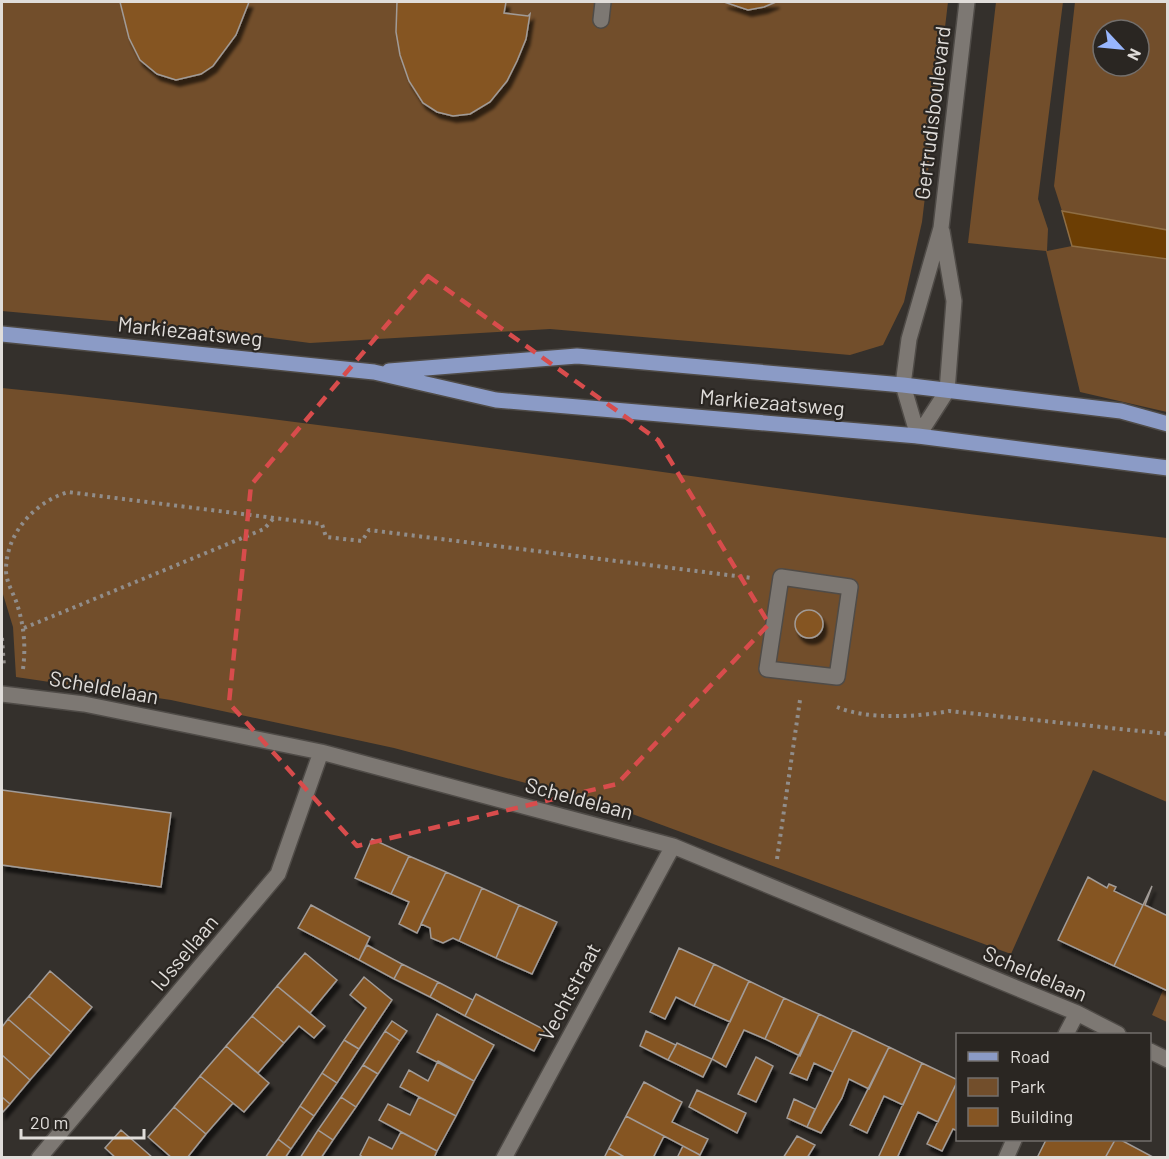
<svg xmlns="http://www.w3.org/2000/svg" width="1169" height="1159" viewBox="0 0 1169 1159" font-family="Barlow,sans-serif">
	<defs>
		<filter id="shadow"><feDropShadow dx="3.5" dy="6" stdDeviation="1.5" flood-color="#0009"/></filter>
	</defs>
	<rect width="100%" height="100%" fill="#34302c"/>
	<path fill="#724e2b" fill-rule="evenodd" d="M 2,2 L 948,2 L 922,222 L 904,302 L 883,345 L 850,355 L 550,329 L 310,343 L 211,330 L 2,311 Z
		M 996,2 L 1063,2 L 1038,199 L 1048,229 L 1047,251 L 1072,246 L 1167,259 L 1167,412 L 1080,392 L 1046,251 L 968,243 Z
		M 1075,2 L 1167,2 L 1167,230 L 1062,211 L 1054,186 ZM 1103,30 L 1139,30 L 1139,66 L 1103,66 Z
		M 2,388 C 391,427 778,494 1167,538 L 1167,802 L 1093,770 L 1011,954 L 608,805 L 394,748 L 171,700 L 16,677 L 13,627 L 2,591 Z
		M 1167,981 L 1167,1022 L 1152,1015 Z"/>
	<path fill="#6c3e04" stroke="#8f6e44" stroke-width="1.5" d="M 1062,211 L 1167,230 L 1167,259 L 1072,246 Z"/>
	<path fill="#855523" stroke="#a19b97" stroke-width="1.5" filter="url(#shadow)" d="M 120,2 L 249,2 L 236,35 L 213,66 L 201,74 L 176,80 L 157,74 L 140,60 L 129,38 Z
		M 397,2 L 506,2 L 504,13 L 528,16 L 530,14 L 526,39 L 517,61 L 507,81 L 490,102 L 470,114 L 453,116 L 437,112 L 423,103 L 409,81 L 400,55 L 396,32 Z
		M 724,2 L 776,2 L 764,7 L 748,10 Z
		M795 624a14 14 0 1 1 28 0a14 14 0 1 1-28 0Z
		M 2,790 L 171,813 L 161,887 L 2,865 Z
		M 372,839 L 409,856 L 391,894 L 355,878 Z
		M 409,856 L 446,872 L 417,933 L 399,924 L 409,902 L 391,894 Z
		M 446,872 L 482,888 L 459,941 L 453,938 L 443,943 L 431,938 L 430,928 L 421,924 Z
		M 1088,877 L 1107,888 L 1109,884 L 1116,887 L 1114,891 L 1143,905 L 1114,966 L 1058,940 Z
		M 1152,886 L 1145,905 L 1168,916 L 1168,991 L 1114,966 Z
		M 482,888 L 519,905 L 496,958 L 459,941 Z
		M 311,905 L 370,937 L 359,960 L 298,928 Z
		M 519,905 L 557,922 L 532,974 L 496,958 Z
		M 367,945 L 402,964 L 394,979 L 359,960 Z
		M 679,948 L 714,964 L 694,1006 L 676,997 L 665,1019 L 650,1012 Z
		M 305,953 L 337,980 L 310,1013 L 277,986 Z
		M 402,964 L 438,982 L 430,997 L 394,979 Z
		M 714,964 L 749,981 L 730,1022 L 694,1006 Z
		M 50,971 L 92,1007 L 71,1032 L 29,996 Z
		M 364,977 L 392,1000 L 359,1049 L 344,1040 L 366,1008 L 350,995 Z
		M 749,981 L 784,998 L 765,1039 L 744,1030 L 726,1067 L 712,1059 Z
		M 438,982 L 473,1000 L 465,1016 L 430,997 Z
		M 277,986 L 325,1026 L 314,1038 L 299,1026 L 284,1043 L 252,1016 Z
		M 476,994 L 545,1030 L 534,1051 L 465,1016 Z
		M 29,996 L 71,1032 L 51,1056 L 8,1019 Z
		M 784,998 L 819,1014 L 800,1056 L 765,1039 Z
		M 437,1014 L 494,1045 L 474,1081 L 417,1052 Z
		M 819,1014 L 853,1030 L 833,1072 L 814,1063 L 807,1080 L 790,1073 Z
		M 252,1016 L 284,1043 L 258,1073 L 226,1046 Z
		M 8,1019 L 51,1056 L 30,1080 L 2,1055 L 2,1027 Z
		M 392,1021 L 407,1031 L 400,1041 L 385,1031 Z
		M 853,1030 L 889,1047 L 869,1089 L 849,1079 L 842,1098 L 821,1133 L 807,1127 Z
		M 385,1031 L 400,1041 L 378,1074 L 363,1065 Z
		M 646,1031 L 676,1045 L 668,1060 L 640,1046 Z
		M 344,1040 L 359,1049 L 337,1083 L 322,1073 Z
		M 677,1043 L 712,1059 L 703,1077 L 668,1060 Z
		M 226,1046 L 269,1083 L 244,1112 L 200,1076 Z
		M 889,1047 L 922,1063 L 903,1105 L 884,1096 L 867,1133 L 850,1125 Z
		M 2,1055 L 30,1080 L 10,1104 L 2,1097 Z
		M 756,1057 L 773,1066 L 756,1102 L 738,1094 Z
		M 438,1061 L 474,1081 L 456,1116 L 400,1087 L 409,1070 L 428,1081 Z
		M 922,1063 L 958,1080 L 938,1122 L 918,1112 L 897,1158 L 878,1158 Z
		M 363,1065 L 378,1074 L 356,1107 L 341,1097 Z
		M 322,1073 L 337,1083 L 314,1116 L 300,1106 Z
		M 200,1076 L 233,1103 L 206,1134 L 174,1107 Z
		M 958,1080 L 958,1131 L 953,1129 L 942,1151 L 927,1144 Z
		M 644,1082 L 682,1102 L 672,1122 L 708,1139 L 700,1155 L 626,1116 Z
		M 697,1090 L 746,1113 L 737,1133 L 689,1107 Z
		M 2,1097 L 10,1104 L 2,1113 Z
		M 341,1097 L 356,1107 L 333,1140 L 318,1130 Z
		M 419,1097 L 456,1116 L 437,1151 L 379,1120 L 388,1104 L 410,1115 Z
		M 794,1099 L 815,1109 L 807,1127 L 787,1118 Z
		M 300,1106 L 314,1116 L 291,1149 L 278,1139 Z
		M 174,1107 L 206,1134 L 187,1158 L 172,1158 L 148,1137 Z
		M 626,1116 L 664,1136 L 653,1158 L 626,1158 L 609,1148 Z
		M 121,1130 L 144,1150 L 153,1158 L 116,1158 L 105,1148 Z
		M 318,1130 L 333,1140 L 321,1158 L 300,1158 Z
		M 401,1132 L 437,1151 L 434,1158 L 364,1158 L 360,1155 L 369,1137 L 392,1149 Z
		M 797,1136 L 815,1145 L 807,1158 L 783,1158 Z
		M 278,1139 L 291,1149 L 285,1158 L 265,1158 Z
		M 1046,1140 L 1115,1140 L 1105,1158 L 1037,1158 Z
		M 1115,1140 L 1121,1140 L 1153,1157 L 1105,1158 Z
		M 683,1146 L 700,1155 L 698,1158 L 677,1158 Z
		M 609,1148 L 626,1158 L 604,1158 Z"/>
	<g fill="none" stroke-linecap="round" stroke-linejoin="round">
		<g stroke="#4f4b47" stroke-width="18">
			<path id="pedestrian" d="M 781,577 L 850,587 L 837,677 L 767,669 Z"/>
		</g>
		<g stroke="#4f4b47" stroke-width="18">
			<path id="minor" d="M 601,20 L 603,2
				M 2,694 L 84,704 L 321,752 L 673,846 L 1077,1013 L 1118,1034
				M 1066,1034 L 1077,1013
				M 1150,1051 L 1168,1060
				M 39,1158 L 278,874 L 321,752
				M 504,1158 L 673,846
				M 1006,1158 L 1014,1140"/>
		</g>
		<g stroke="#4f4b47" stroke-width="18">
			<path id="tertiary" d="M 918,436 L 903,385 L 909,339 L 941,228 L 967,2
				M 918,436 L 947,391 L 954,301 L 942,231"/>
		</g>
		<g stroke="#4f4b47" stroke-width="18">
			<path id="primary" d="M 2,334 L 374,372 L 496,400 L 918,436 L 1168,468
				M 389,371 L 577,356 L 903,385 L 1121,411 L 1168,424"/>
		</g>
		<path stroke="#918d8a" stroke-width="4" stroke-dasharray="3 4.5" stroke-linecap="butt" d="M 24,628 L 264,529 L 273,519
			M 2,638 L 4,667
			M 23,669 C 26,646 24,624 16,601 C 12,591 6,581 6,570 C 6,533 35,502 68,492 L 322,524 L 326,537 L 362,541 L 369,530 L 752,578
			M 837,707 C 867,720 918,717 949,711 L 1168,734
			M 777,859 L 800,700"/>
		<use href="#pedestrian" stroke="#7d7873" stroke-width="15"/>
		<use href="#minor" stroke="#7d7873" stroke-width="15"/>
		<use href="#tertiary" stroke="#7d7873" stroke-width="15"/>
		<use href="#primary" stroke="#8b9bc6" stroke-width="15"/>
	</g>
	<path fill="none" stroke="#d84c4c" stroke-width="4.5" stroke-dasharray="12 8" stroke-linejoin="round" d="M 428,276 L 658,440 L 769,624 L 617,784 L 357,846 L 229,703 L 251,485 Z"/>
	<g text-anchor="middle" stroke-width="4.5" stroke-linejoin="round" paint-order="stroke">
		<g font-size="21" fill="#e0ddda" stroke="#2a2622">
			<text transform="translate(933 113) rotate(-83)" y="7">Gertrudisboulevard</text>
			<text transform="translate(190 332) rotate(6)" y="7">Markiezaatsweg</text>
			<text transform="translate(772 403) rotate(5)" y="7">Markiezaatsweg</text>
			<text transform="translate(104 688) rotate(10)" y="7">Scheldelaan</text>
			<text transform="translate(579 799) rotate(15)" y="7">Scheldelaan</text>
			<text transform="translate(185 953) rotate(-50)" y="7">IJssellaan</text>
			<text transform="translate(1035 974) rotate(23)" y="7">Scheldelaan</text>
			<text transform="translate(570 992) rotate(-62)" y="7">Vechtstraat</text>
		</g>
	</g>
	<rect width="1169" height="1159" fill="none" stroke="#e0ddda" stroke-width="6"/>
	<rect x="956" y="1033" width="195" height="108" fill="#2a2622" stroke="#736f6c" stroke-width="1.5"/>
	<rect x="968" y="1052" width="30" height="9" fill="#8b9bc6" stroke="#736f6c" stroke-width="1.5"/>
	<text x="1010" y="1063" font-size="18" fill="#e0ddda">Road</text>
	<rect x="968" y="1078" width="30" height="18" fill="#724e2b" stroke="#736f6c" stroke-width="1.5"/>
	<text x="1010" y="1093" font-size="18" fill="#e0ddda">Park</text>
	<rect x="968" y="1108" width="30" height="18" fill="#855523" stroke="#736f6c" stroke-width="1.5"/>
	<text x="1010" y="1123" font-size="18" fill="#e0ddda">Building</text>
	<g transform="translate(1121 48) rotate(116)"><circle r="28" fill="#2a2622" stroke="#736f6c" stroke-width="1.5"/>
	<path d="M0-4.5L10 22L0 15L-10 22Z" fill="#98b6fd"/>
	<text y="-9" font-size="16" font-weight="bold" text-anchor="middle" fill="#e0ddda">N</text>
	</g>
	<path d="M21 1129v9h123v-9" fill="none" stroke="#e0ddda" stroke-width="3"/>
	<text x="30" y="1129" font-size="18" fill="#e0ddda" stroke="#2a2622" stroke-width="4.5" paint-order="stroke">20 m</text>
</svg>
